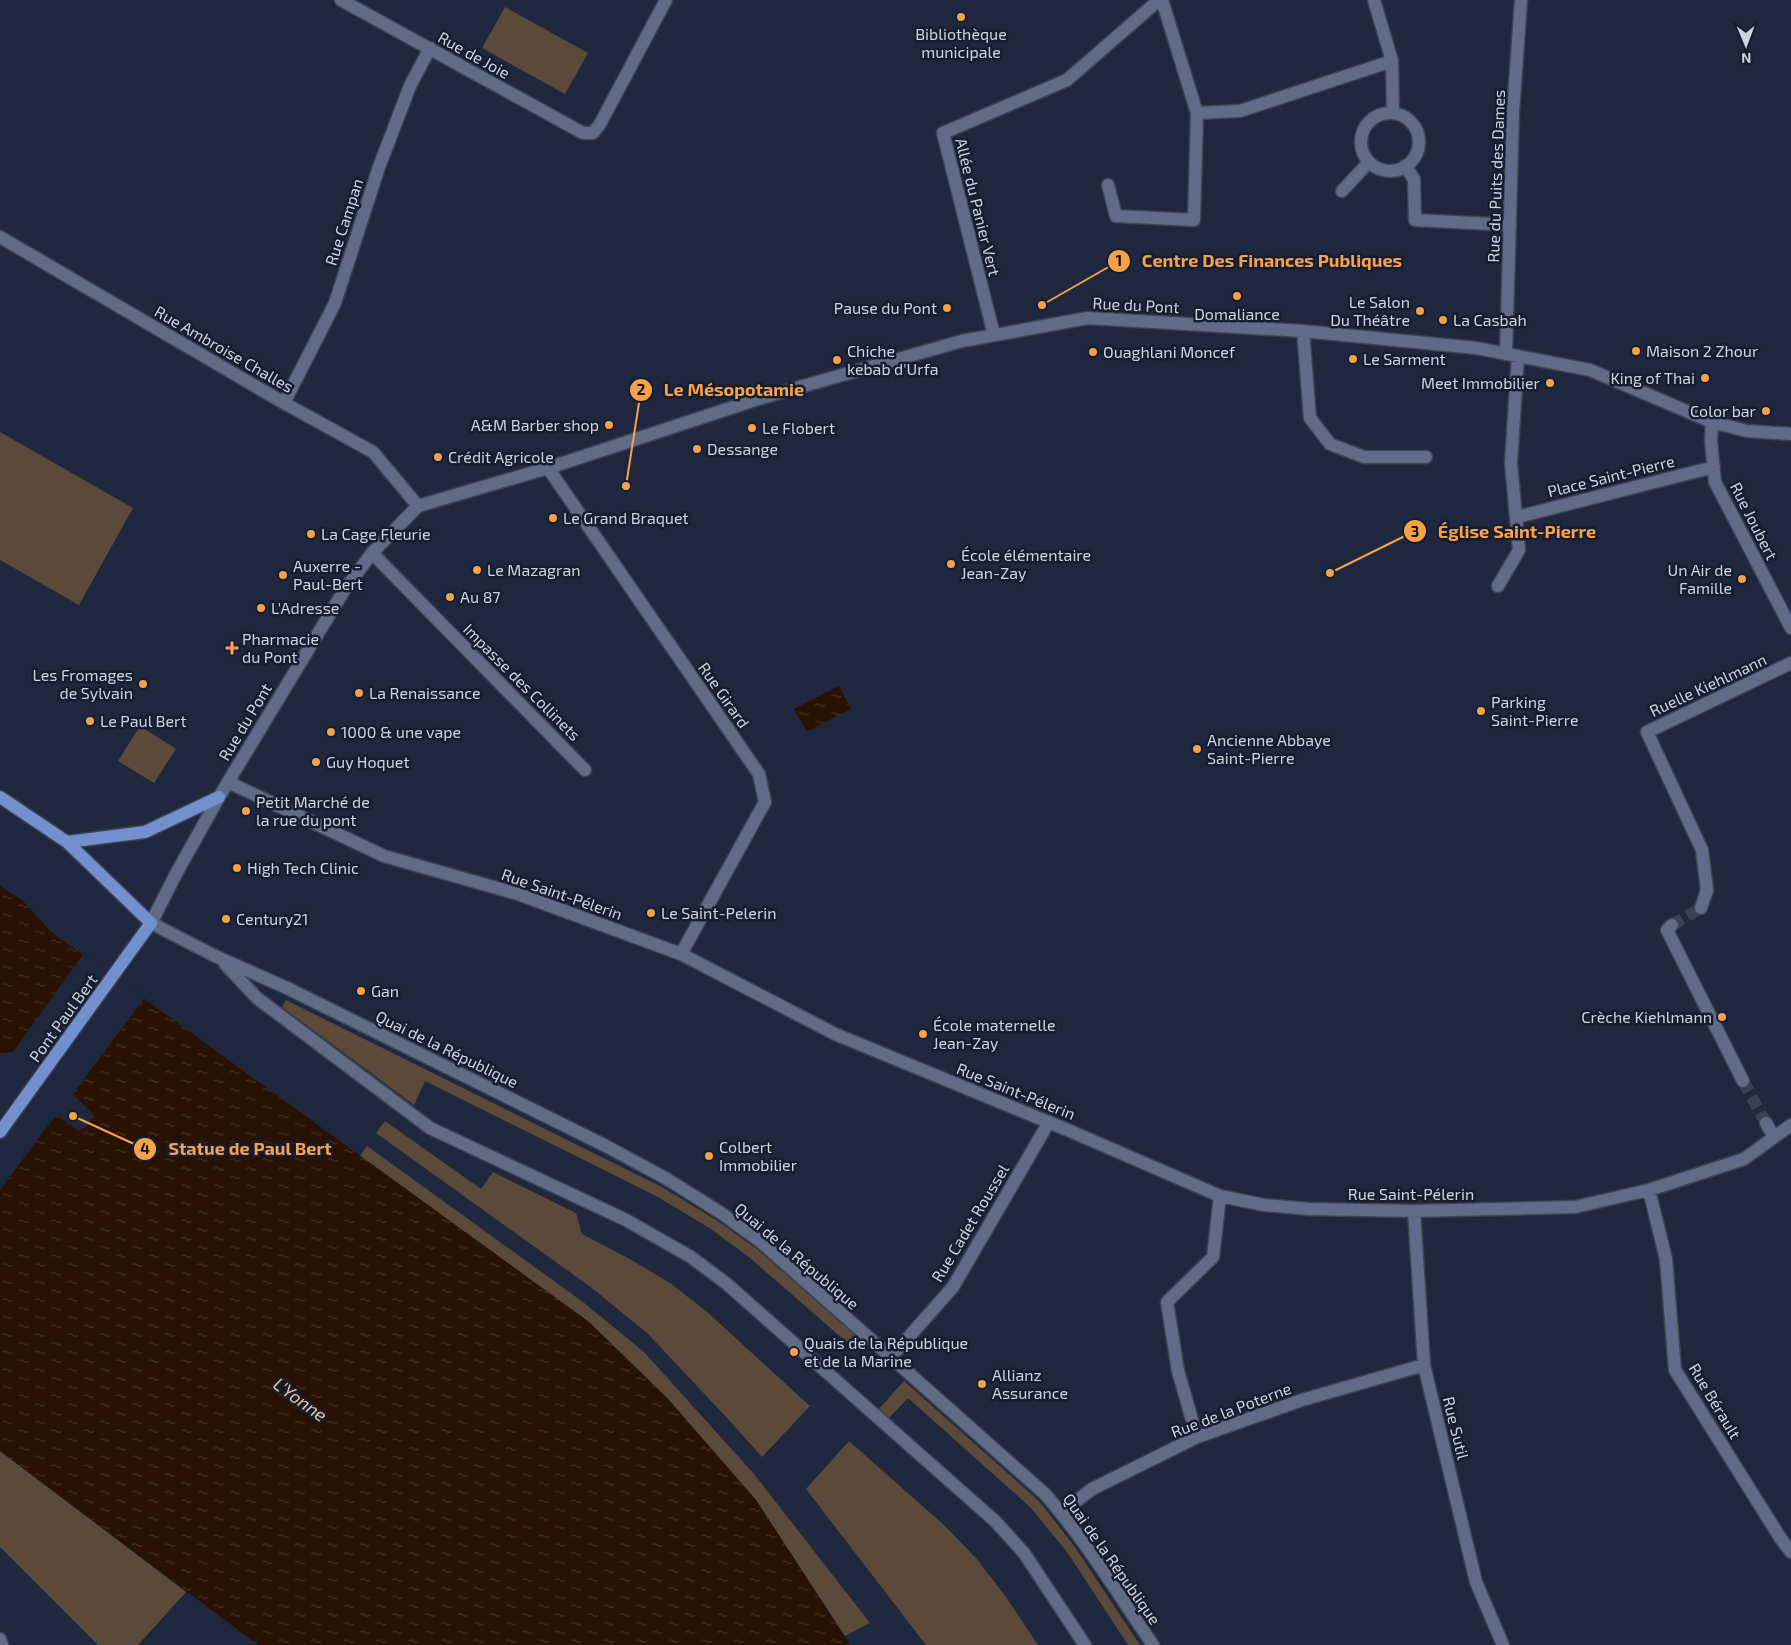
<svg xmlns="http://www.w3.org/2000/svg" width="1791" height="1645" viewBox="0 0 1791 1645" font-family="'Exo 2',sans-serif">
	<defs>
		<pattern id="water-ripples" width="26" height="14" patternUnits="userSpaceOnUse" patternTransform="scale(1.25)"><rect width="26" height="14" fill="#281100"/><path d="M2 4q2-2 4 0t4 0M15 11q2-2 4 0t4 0" fill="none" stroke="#463325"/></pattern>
	</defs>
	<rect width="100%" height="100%" fill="#1e273d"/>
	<path fill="#5b4939" d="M 505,7 L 588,53 L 565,94 L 482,48 Z
		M 0,432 L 133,508 L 79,605 L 0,560 Z
		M 140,726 L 176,749 L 154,783 L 118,761 Z
		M 286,1000 L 662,1187 L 716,1220 L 757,1249 L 865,1344 L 858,1352 L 750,1258 L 711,1229 L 658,1197 L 425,1081 L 414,1105 L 282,1007 Z
		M 385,1121 L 481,1189 L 493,1172 L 576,1213 L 582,1234 L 628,1258 L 670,1283 L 706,1311 L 810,1406 L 762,1457 L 728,1419 L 648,1334 L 592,1288 L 376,1133 Z
		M 367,1146 L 583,1302 L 644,1352 L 754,1474 L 870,1623 L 845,1636 L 756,1500 L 668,1399 L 589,1322 L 360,1156 Z
		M 904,1381 L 1039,1501 L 1075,1547 L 1140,1645 L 1128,1645 L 1067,1552 L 1031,1508 L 908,1398 L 889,1418 L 879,1409 Z
		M 849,1441 L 945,1526 L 976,1558 L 1006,1597 L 1038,1645 L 926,1645 L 806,1489 Z
		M 0,1451 L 186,1592 L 138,1645 L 98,1645 L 0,1547 Z"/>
	<path fill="url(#water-ripples)" d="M 839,686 L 851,709 L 807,732 L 794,709 Z
		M 0,886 L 23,901 L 51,932 L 153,1005 L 589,1322 L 668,1399 L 756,1500 L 850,1645 L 258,1645 L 0,1451 Z"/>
	<path fill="#1e273d" d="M 84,953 L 146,996 L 73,1094 L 93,1114 L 89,1125 L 79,1131 L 56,1115 L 0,1190 L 0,1053 L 13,1052 Z"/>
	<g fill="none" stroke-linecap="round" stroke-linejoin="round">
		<path stroke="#384156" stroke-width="12" stroke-dasharray="12 6" stroke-linecap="butt" d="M 1672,925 L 1701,908
			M 1743,1081 L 1766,1123"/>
		<g stroke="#3b4354" stroke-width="15">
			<path id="pedestrian" d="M 1392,61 L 1393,113
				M 1197,113 L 1240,111 L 1392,61 L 1374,0
				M1361 142a29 29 0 1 1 58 0a29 29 0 1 1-58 0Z
				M 1405,166 L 1414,179 L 1415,220 L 1510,225
				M 1108,185 L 1116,216 L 1194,220 L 1197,113 L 1162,0
				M 1342,191 L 1369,162
				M 994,335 L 943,133 L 1067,80 L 1159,0
				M 1701,908 L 1707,890 L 1702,850 L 1647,732 L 1791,663
				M 1672,925 L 1667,930 L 1743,1081
				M 1766,1123 L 1774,1137"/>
		</g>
		<g stroke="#3b4354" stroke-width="15">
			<path id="minor" d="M 341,0 L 583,133 L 593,133 L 600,124 L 666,0
				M 1303,331 L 1310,418 L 1330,444 L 1364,457 L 1426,457
				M 1506,353 L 1513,113 L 1521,0
				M 284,403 L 335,303 L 379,167 L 410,86 L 430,48
				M 1712,422 L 1711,441 L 1715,482 L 1791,628
				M 548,468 L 759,774 L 765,802 L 681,954
				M 418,506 L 548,468 L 758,399 L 962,341 L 1088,318 L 1303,331 L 1476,348 L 1590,370 L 1712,422 L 1747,431 L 1791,434
				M 1517,517 L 1714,467
				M 372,553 L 585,770
				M 1498,586 L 1519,550 L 1511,463 L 1518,356
				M 228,782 L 384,856 L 518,894 L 681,954 L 835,1034 L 1070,1131 L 1220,1196 L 1264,1205 L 1310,1209 L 1414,1211 L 1575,1207 L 1649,1190 L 1744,1159 L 1791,1125
				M 151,923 L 215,956 L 287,988 L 604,1145 L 667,1179 L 721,1213 L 761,1242 L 1045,1494 C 1086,1541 1118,1594 1153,1645
				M 225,964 L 257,998 L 430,1128 L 626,1220 L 691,1257 L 727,1284 L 995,1521 L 1024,1553 L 1085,1645
				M 1649,1190 L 1666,1259 L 1675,1370 L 1781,1539 L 1791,1552
				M 1414,1211 L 1424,1365 L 1476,1582 L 1503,1645
				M 891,1357 L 953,1287 L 1049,1122
				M 1197,1437 L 1178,1371 L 1167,1302 L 1213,1257 L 1220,1196
				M 1061,1513 L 1092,1489 L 1197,1437 L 1302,1400 L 1424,1365
				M 0,1639 L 2,1645"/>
		</g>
		<g stroke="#3b4354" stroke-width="15">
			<path id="tertiary" d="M 0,237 L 284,403 L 373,452 L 418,506 L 372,553 L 345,589 L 219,797 L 177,872 L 151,923"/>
		</g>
		<g stroke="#3b4354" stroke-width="15">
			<path id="primary" d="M 0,797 L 67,842 L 151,923 L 0,1132
				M 67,842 L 145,832 L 219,797"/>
		</g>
		<use href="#pedestrian" stroke="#606c85" stroke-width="12"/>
		<use href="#minor" stroke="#606c85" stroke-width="12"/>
		<use href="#tertiary" stroke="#606c85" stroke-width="12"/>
		<use href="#primary" stroke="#748fce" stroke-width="12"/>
	</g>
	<g fill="#f7a148" stroke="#151d32" stroke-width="2">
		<circle cx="961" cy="17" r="5"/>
		<circle cx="1237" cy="296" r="5"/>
		<circle cx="947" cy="308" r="5"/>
		<circle cx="1420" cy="311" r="5"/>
		<circle cx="1443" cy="320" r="5"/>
		<circle cx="1636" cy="351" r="5"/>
		<circle cx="1093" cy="352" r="5"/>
		<circle cx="1353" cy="359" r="5"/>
		<circle cx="837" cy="360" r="5"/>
		<circle cx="1705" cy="378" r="5"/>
		<circle cx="1550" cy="383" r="5"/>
		<circle cx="1766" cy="411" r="5"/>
		<circle cx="609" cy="425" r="5"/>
		<circle cx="752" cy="428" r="5"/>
		<circle cx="697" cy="449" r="5"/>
		<circle cx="438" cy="457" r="5"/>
		<circle cx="553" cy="518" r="5"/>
		<circle cx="311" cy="534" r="5"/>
		<circle cx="951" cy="564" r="5"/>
		<circle cx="477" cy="570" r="5"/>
		<circle cx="283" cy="575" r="5"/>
		<circle cx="1742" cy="579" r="5"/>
		<circle cx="450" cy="597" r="5"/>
		<circle cx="261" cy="608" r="5"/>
		<path d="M229.5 640.5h5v5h5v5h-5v5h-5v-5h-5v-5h5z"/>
		<circle cx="143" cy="684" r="5"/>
		<circle cx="359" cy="693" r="5"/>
		<circle cx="1481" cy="711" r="5"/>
		<circle cx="90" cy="721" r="5"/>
		<circle cx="331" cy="732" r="5"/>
		<circle cx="1197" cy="749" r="5"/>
		<circle cx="316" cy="762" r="5"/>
		<circle cx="246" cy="811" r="5"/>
		<circle cx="237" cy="868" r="5"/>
		<circle cx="651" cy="913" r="5"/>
		<circle cx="226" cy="919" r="5"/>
		<circle cx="361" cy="991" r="5"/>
		<circle cx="1722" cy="1017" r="5"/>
		<circle cx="923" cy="1034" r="5"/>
		<circle cx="709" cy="1156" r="5"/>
		<circle cx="794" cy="1352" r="5"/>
		<circle cx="982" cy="1384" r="5"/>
	</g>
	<g text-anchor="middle" stroke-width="5" stroke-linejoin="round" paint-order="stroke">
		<g font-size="16" fill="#ccd3e1" stroke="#151d32" text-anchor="start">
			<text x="961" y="40" text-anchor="middle">Bibliothèque<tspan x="961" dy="18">municipale</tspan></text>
			<text x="1410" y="308" text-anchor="end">Le Salon<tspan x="1410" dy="18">Du Théâtre</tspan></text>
			<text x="937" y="314" text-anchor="end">Pause du Pont</text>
			<text x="1237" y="320" text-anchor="middle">Domaliance</text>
			<text x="1453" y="326">La Casbah</text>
			<text x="847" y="357">Chiche<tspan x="847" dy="18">kebab d'Urfa</tspan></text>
			<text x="1646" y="357">Maison 2 Zhour</text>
			<text x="1103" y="358">Ouaghlani Moncef</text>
			<text x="1363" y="365">Le Sarment</text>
			<text x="1695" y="384" text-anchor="end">King of Thai</text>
			<text x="1540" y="389" text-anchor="end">Meet Immobilier</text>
			<text x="1756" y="417" text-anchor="end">Color bar</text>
			<text x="599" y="431" text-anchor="end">A&amp;M Barber shop</text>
			<text x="762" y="434">Le Flobert</text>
			<text x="707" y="455">Dessange</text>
			<text x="448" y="463">Crédit Agricole</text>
			<text x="563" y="524">Le Grand Braquet</text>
			<text x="321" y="540">La Cage Fleurie</text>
			<text x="961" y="561">École élémentaire<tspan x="961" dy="18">Jean-Zay</tspan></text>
			<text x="293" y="572">Auxerre -<tspan x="293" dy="18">Paul-Bert</tspan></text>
			<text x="487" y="576">Le Mazagran</text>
			<text x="1732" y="576" text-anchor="end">Un Air de<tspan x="1732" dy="18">Famille</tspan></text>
			<text x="460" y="603">Au 87</text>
			<text x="271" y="614">L'Adresse</text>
			<text x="242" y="645">Pharmacie<tspan x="242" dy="18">du Pont</tspan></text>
			<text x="133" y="681" text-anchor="end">Les Fromages<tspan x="133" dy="18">de Sylvain</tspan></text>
			<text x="369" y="699">La Renaissance</text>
			<text x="1491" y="708">Parking<tspan x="1491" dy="18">Saint-Pierre</tspan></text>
			<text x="100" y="727">Le Paul Bert</text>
			<text x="341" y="738">1000 &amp; une vape</text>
			<text x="1207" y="746">Ancienne Abbaye<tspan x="1207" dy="18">Saint-Pierre</tspan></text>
			<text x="326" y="768">Guy Hoquet</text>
			<text x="256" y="808">Petit Marché de<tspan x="256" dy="18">la rue du pont</tspan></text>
			<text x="247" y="874">High Tech Clinic</text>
			<text x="661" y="919">Le Saint-Pelerin</text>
			<text x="236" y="925">Century21</text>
			<text x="371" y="997">Gan</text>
			<text x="1712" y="1023" text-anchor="end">Crèche Kiehlmann</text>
			<text x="933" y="1031">École maternelle<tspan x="933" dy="18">Jean-Zay</tspan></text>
			<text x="719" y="1153">Colbert<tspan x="719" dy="18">Immobilier</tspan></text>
			<text x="804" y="1349">Quais de la République<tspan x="804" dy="18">et de la Marine</tspan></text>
			<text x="992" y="1381">Allianz<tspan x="992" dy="18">Assurance</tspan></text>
		</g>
		<g font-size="16" fill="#ccd3e1" stroke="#151d32">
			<text transform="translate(474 55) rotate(29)" y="6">Rue de Joie</text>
			<text transform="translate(1496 176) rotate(-88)" y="6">Rue du Puits des Dames</text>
			<text transform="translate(978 207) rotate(76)" y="6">Allée du Panier Vert</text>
			<text transform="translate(344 222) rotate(-72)" y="6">Rue Campan</text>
			<text transform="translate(1136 305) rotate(3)" y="6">Rue du Pont</text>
			<text transform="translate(224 349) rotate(30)" y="6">Rue Ambroise Challes</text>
			<text transform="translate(1611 476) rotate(-14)" y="6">Place Saint-Pierre</text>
			<text transform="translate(1754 521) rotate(63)" y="6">Rue Joubert</text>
			<text transform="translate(522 682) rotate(45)" y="6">Impasse des Collinets</text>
			<text transform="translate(1708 685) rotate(-25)" y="6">Ruelle Kiehlmann</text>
			<text transform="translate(724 695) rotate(55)" y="6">Rue Girard</text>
			<text transform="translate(245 722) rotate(-59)" y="6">Rue du Pont</text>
			<text transform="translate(562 894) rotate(19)" y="6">Rue Saint-Pélerin</text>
			<text transform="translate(63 1018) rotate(-54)" y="6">Pont Paul Bert</text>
			<text transform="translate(447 1049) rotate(26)" y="6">Quai de la République</text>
			<text transform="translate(1016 1091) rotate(22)" y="6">Rue Saint-Pélerin</text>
			<text x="1411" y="1200">Rue Saint-Pélerin</text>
			<text transform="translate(970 1223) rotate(-59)" y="6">Rue Cadet Roussel</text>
			<text transform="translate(797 1256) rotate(40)" y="6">Quai de la République</text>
			<text transform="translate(1715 1401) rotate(59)" y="6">Rue Bérault</text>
			<text transform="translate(1231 1410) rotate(-21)" y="6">Rue de la Poterne</text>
			<text transform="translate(1456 1428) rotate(76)" y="6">Rue Sutil</text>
			<text transform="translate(1112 1559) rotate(55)" y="6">Quai de la République</text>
		</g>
		<g font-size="18" font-style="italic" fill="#f3c193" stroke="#151d32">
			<text transform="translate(300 1400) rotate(36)" y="6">L'Yonne</text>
		</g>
	</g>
	<path fill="none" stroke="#f7a148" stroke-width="2" d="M1042 305L1119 261M626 486L641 390M1330 573L1415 531M73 1116L145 1149"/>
	<g fill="#f7a148" stroke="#151d32" stroke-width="2">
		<circle cx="1042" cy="305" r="5"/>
		<circle cx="626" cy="486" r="5"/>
		<circle cx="1330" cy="573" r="5"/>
		<circle cx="73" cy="1116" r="5"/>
		<circle cx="1119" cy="261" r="12"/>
		<circle cx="641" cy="390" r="12"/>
		<circle cx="1415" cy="531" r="12"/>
		<circle cx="145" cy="1149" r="12"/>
	</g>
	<g font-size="15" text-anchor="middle" font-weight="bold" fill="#111">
		<text x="1119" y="266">1</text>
		<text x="641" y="395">2</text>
		<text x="1415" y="537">3</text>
		<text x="145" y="1154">4</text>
	</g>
	<g font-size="18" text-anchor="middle" font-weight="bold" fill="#f7a148" stroke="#151d32" stroke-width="5" stroke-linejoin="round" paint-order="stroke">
		<text x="1272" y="267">Centre Des Finances Publiques</text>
		<text x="734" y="396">Le Mésopotamie</text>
		<text x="1517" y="538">Église Saint-Pierre</text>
		<text x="250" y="1155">Statue de Paul Bert</text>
	</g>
	<g transform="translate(1746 45) rotate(179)" stroke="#151d32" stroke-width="4" paint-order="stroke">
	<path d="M0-4L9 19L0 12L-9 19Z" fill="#ccd3e1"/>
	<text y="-8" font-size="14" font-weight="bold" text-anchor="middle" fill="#ccd3e1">N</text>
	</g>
</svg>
